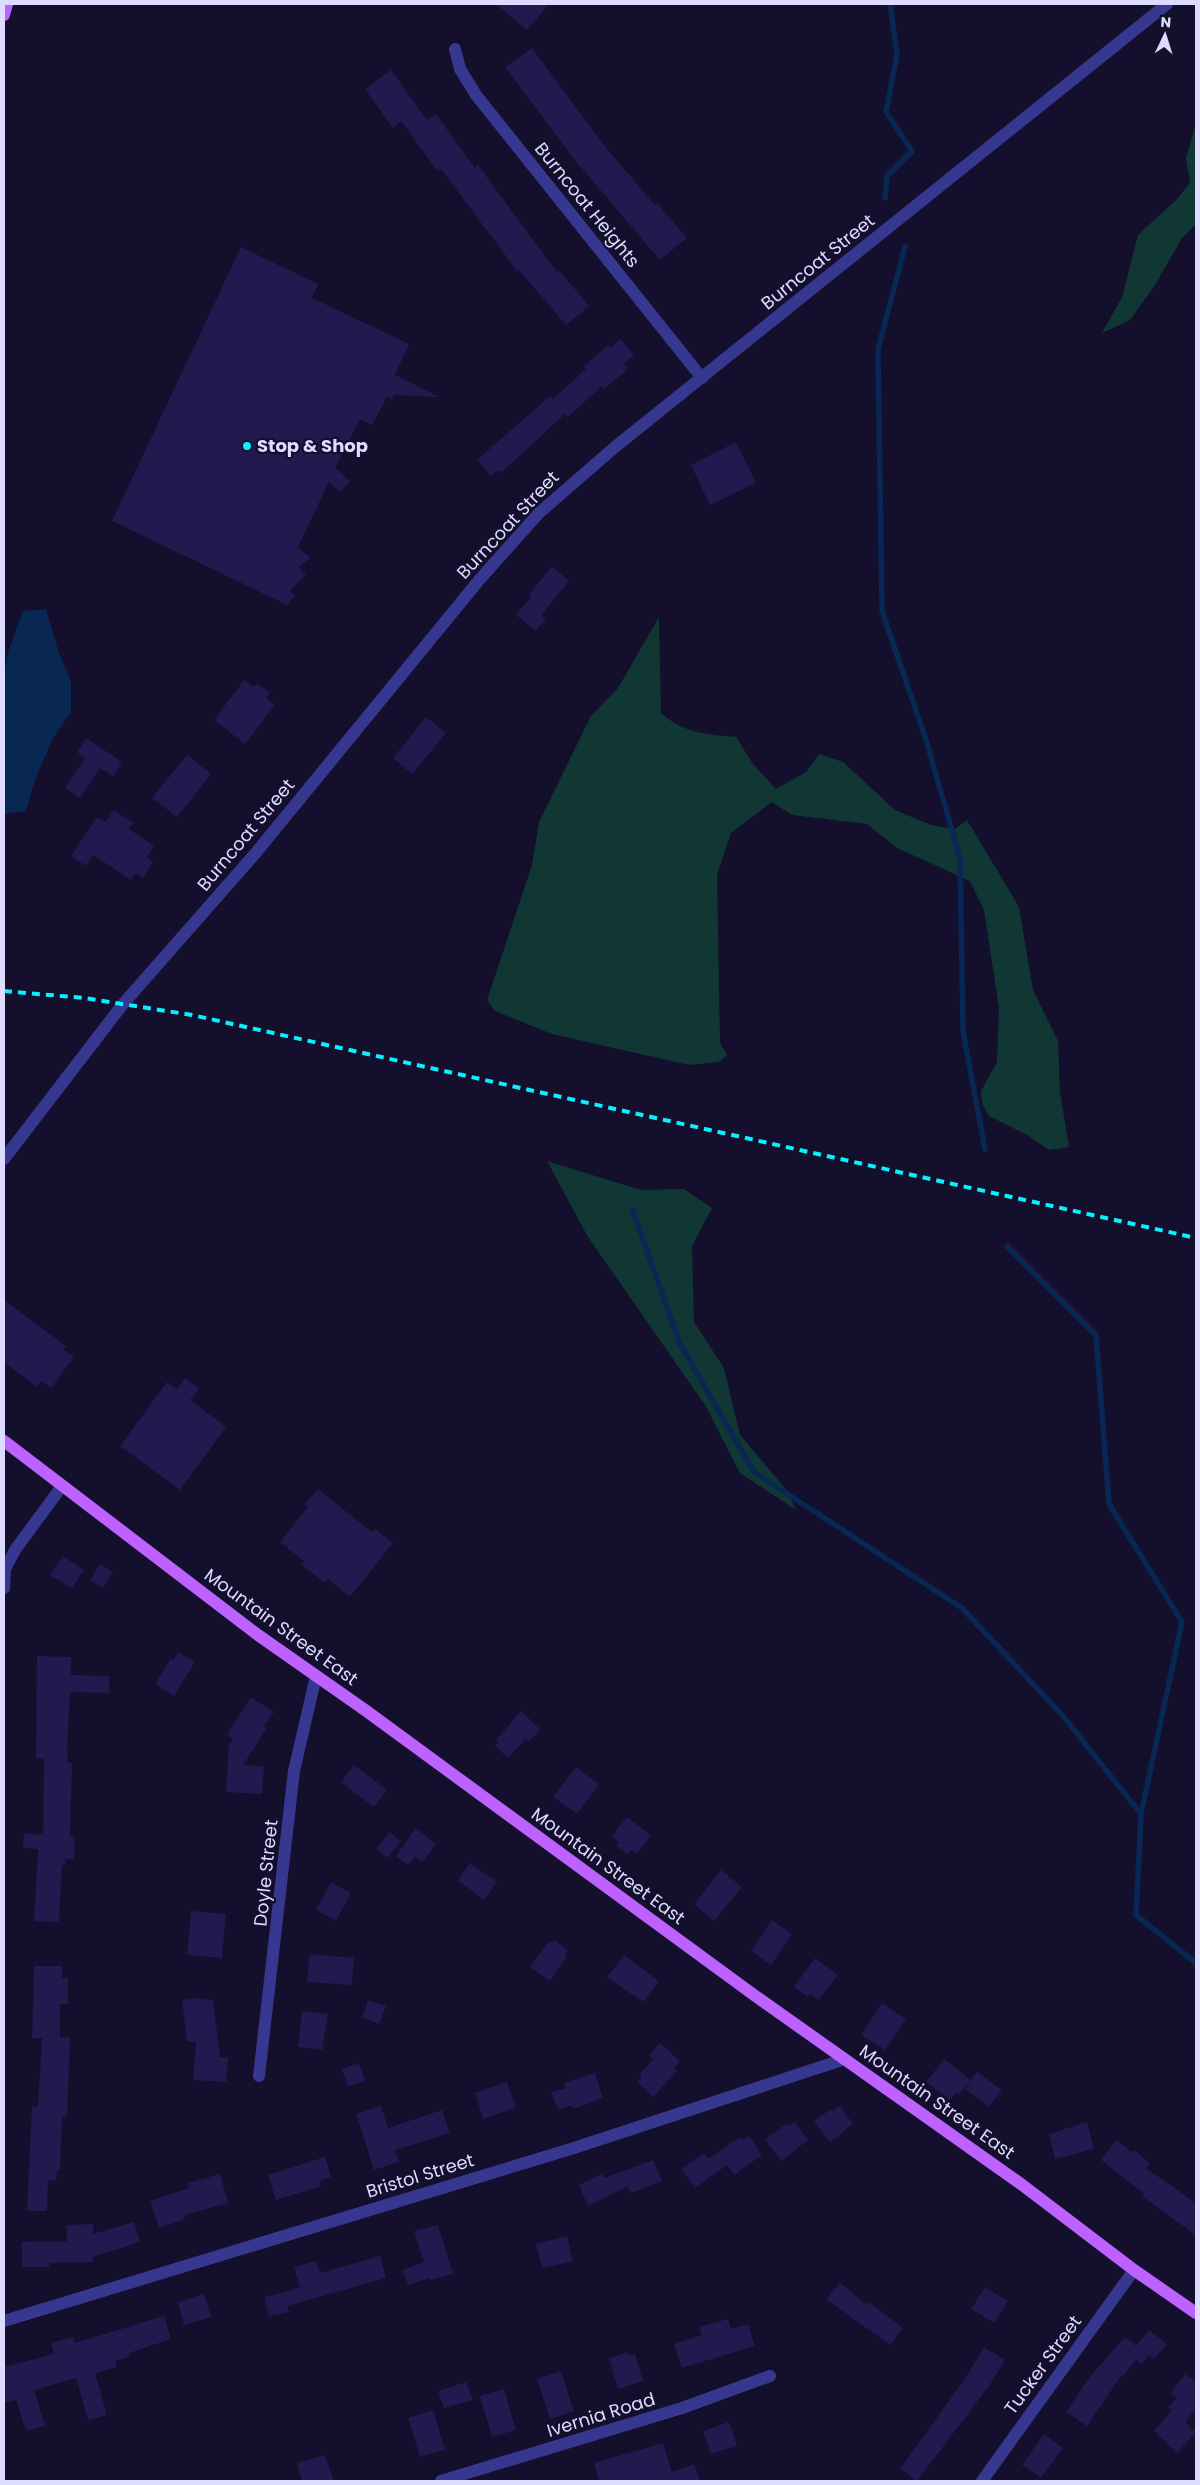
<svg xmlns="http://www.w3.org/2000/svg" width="1200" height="2485" viewBox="0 0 1200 2485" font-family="Poppins,sans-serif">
	<rect width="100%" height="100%" fill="#130f2d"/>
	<path fill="#113734" d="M 1196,124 L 1196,224 L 1182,238 L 1155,285 L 1130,320 L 1102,333 L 1122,297 L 1138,235 L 1177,199 L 1190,183 L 1186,158 Z
		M 659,617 L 661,713 C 685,734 706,734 736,737 L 753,764 L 776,789 L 806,772 L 819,754 L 843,762 L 895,810 L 931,825 L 955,829 L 967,820 L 1019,907 L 1033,990 L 1058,1041 L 1060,1092 L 1069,1147 L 1049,1150 L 1027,1135 L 989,1116 L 982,1104 L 981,1091 L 997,1062 L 999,1008 L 984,910 L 970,881 L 897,848 L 867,824 L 792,815 L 772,802 L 731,833 L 717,875 L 720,1043 L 727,1055 L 719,1062 L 689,1065 L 552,1034 L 495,1011 L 487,1000 L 532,865 L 539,822 L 591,716 L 618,688 Z
		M 547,1161 L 641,1190 L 684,1189 L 712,1208 L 692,1246 L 694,1322 L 724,1368 L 740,1435 L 789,1493 L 796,1510 L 740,1473 L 705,1405 L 588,1237 Z"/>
	<path fill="#082752" d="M 46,609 L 59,653 L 71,681 L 71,712 L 53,738 L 35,780 L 26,811 L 4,814 L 4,675 L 8,652 L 23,611 Z"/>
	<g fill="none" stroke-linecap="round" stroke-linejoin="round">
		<path stroke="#082752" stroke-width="5.5" d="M 885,198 L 887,176 L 912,151 L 886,112 L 897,55 L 890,4
			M 905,247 L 878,349 L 882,611 L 926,740 L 960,858 L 963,1031 L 985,1149
			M 632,1209 L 680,1344 L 754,1472 L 962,1608 L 1063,1716 L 1141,1814
			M 1007,1246 L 1096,1335 L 1109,1504 L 1182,1622 L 1141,1814 L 1136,1915 L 1196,1963"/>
	</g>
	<path fill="#22194f" d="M 496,4 L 549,4 L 527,30 Z
		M 532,48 L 607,149 L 655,205 L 657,203 L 687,238 L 660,260 L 573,158 L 505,67 Z
		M 391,70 L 427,120 L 436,114 L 475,168 L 478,165 L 557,272 L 559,270 L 589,306 L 566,325 L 519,270 L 517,271 L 441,169 L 438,172 L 401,121 L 393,128 L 365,89 Z
		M 241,247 L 318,284 L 312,298 L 409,344 L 395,375 L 440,397 L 394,395 L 392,399 L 387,397 L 372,425 L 360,419 L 335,468 L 350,481 L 340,492 L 329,482 L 298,547 L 310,558 L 299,567 L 306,575 L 290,590 L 295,596 L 287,605 L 112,521 Z
		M 620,339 L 634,355 L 624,364 L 628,369 L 604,389 L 602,386 L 568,417 L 565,414 L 501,473 L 498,470 L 491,476 L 477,460 L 550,396 L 553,399 L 586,369 L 584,366 L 608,345 L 610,348 Z
		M 736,442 L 756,483 L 710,505 L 691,465 Z
		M 552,566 L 569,581 L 541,615 L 546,619 L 536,631 L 516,615 L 531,597 L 529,595 Z
		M 244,680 L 254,687 L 257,683 L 270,693 L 266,698 L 275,705 L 245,744 L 214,720 Z
		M 426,717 L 446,733 L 412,774 L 393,758 Z
		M 86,738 L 122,762 L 113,776 L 100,768 L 80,798 L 65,788 L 85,758 L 77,752 Z
		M 187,755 L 211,774 L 177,817 L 152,798 Z
		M 114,810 L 133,823 L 129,829 L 154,846 L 147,857 L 153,862 L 143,878 L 136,873 L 131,880 L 93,855 L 86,866 L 71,856 L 97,817 L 105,822 Z
		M 4,1300 L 66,1346 L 63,1349 L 74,1357 L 51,1388 L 42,1381 L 37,1387 L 4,1362 Z
		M 185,1378 L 199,1389 L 190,1400 L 226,1427 L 180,1490 L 120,1446 L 167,1382 L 177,1389 Z
		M 318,1489 L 372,1532 L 375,1529 L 393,1543 L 350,1597 L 328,1579 L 325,1583 L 301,1564 L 304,1561 L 280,1542 L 308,1507 L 305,1504 Z
		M 63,1556 L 84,1570 L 72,1588 L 50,1575 Z
		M 100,1564 L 113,1572 L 103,1588 L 90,1580 Z
		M 178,1652 L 195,1662 L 174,1696 L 155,1684 L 171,1658 L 173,1660 Z
		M 37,1656 L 71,1657 L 71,1675 L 109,1676 L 109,1693 L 70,1692 L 67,1747 L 68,1763 L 72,1763 L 70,1836 L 75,1837 L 74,1859 L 66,1859 L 65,1865 L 62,1865 L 59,1921 L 55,1922 L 34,1921 L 38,1849 L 23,1848 L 24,1833 L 43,1835 L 44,1759 L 36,1759 Z
		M 251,1697 L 274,1712 L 264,1726 L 267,1728 L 243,1765 L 264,1766 L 262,1794 L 226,1792 L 229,1744 L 233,1739 L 227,1734 Z
		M 521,1711 L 540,1729 L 529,1742 L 526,1739 L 508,1758 L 495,1746 L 498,1742 L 496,1740 Z
		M 354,1765 L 387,1790 L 374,1807 L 341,1782 Z
		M 576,1767 L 599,1785 L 577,1814 L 553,1797 Z
		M 627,1817 L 651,1835 L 637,1854 L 631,1850 L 628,1855 L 616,1846 L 619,1842 L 612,1836 Z
		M 416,1828 L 436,1844 L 422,1862 L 415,1857 L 408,1865 L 396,1856 Z
		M 389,1832 L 401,1841 L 387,1858 L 376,1849 Z
		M 470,1863 L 497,1882 L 484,1900 L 458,1880 Z
		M 721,1870 L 742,1887 L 714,1921 L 694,1904 Z
		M 331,1882 L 351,1893 L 336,1921 L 316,1910 Z
		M 191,1911 L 226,1914 L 222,1958 L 187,1955 Z
		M 772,1920 L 792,1934 L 771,1965 L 751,1951 Z
		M 554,1940 L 568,1950 L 565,1954 L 567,1956 L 550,1981 L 530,1967 L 549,1941 L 552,1943 Z
		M 310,1954 L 354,1958 L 352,1985 L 307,1982 Z
		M 624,1955 L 659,1981 L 643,2002 L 607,1977 Z
		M 815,1958 L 838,1975 L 818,2000 L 810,1994 L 808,1997 L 794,1987 Z
		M 34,1966 L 62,1966 L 62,1978 L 68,1978 L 68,2004 L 60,2004 L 60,2037 L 70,2037 L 67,2117 L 62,2117 L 60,2170 L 57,2170 L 56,2181 L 48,2180 L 47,2211 L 27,2211 L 32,2107 L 38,2107 L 42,2038 L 32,2038 Z
		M 197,1998 L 213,2000 L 220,2057 L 228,2057 L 226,2082 L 193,2080 L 196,2041 L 187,2042 L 182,2000 Z
		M 368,2000 L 386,2006 L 379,2024 L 362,2017 Z
		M 882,2003 L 906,2019 L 885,2050 L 861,2035 Z
		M 302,2011 L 328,2014 L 322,2050 L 298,2047 Z
		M 660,2043 L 680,2061 L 674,2068 L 677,2071 L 653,2097 L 637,2082 L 642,2076 L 640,2074 L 653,2059 L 649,2055 Z
		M 944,2059 L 971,2080 L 959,2094 L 956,2092 L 950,2100 L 926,2082 Z
		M 359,2063 L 365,2081 L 348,2087 L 342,2069 Z
		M 977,2072 L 1002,2090 L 989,2107 L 965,2089 Z
		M 595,2073 L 603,2098 L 573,2109 L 572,2105 L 558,2110 L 551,2092 L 566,2088 L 564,2083 Z
		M 507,2082 L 516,2107 L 483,2119 L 475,2093 Z
		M 381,2106 L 388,2128 L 442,2110 L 450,2133 L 395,2150 L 399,2162 L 374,2170 L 356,2114 Z
		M 840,2106 L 853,2124 L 830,2142 L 814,2121 L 831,2109 L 833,2111 Z
		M 795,2122 L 808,2140 L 781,2161 L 765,2140 L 786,2124 L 788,2126 Z
		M 1087,2122 L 1094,2149 L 1055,2159 L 1049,2134 Z
		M 749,2136 L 762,2155 L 734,2175 L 727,2165 L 695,2188 L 681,2169 L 704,2153 L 708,2159 L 740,2137 L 742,2140 Z
		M 1116,2140 L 1132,2152 L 1134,2150 L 1150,2163 L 1146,2168 L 1196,2203 L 1196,2235 L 1143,2197 L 1144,2194 L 1101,2160 Z
		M 325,2157 L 331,2177 L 320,2181 L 321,2186 L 276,2200 L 268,2175 Z
		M 653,2160 L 662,2181 L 631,2193 L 628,2186 L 588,2206 L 579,2185 L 602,2174 L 604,2178 Z
		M 220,2174 L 228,2203 L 184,2215 L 185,2219 L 159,2228 L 150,2201 L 189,2188 L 188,2183 Z
		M 134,2222 L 140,2242 L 93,2257 L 93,2262 L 49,2263 L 49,2267 L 22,2267 L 22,2242 L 67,2241 L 67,2225 L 93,2224 L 93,2234 Z
		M 438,2225 L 453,2274 L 430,2280 L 429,2278 L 408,2285 L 403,2270 L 424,2262 L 414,2231 Z
		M 567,2236 L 573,2261 L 542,2268 L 536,2244 Z
		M 380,2256 L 386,2278 L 287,2306 L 289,2312 L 269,2316 L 264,2297 L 300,2288 L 294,2267 L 316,2261 L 320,2273 Z
		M 840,2283 L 867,2305 L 869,2302 L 903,2328 L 890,2345 L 826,2299 Z
		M 985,2287 L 1008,2301 L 994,2323 L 971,2309 Z
		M 204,2294 L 211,2317 L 184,2325 L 178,2302 Z
		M 164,2316 L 171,2339 L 129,2353 L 130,2357 L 115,2361 L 117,2367 L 95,2373 L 107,2415 L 88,2420 L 76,2378 L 34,2390 L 45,2426 L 26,2431 L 16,2400 L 4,2403 L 4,2367 L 54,2354 L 51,2343 L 73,2337 L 75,2343 Z
		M 728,2319 L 731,2329 L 748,2324 L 755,2346 L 682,2368 L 674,2344 L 702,2335 L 699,2327 Z
		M 1149,2330 L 1167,2344 L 1154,2359 L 1149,2355 L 1141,2365 L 1136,2360 L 1122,2377 L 1121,2376 L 1087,2426 L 1066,2412 L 1089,2378 L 1125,2337 L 1136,2346 Z
		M 984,2347 L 1005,2360 L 989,2386 L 917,2481 L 900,2469 L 964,2380 Z
		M 628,2352 L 629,2355 L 635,2354 L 643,2381 L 618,2389 L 609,2358 Z
		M 561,2371 L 574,2411 L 550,2419 L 537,2379 Z
		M 1185,2374 L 1196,2382 L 1196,2408 L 1185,2422 L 1196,2432 L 1177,2453 L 1154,2431 L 1172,2410 L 1168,2407 L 1177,2398 L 1171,2393 Z
		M 466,2382 L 473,2400 L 444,2408 L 438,2391 Z
		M 504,2389 L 516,2430 L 492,2437 L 480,2396 Z
		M 433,2410 L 445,2450 L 420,2457 L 408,2418 Z
		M 729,2422 L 737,2446 L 711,2454 L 703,2431 Z
		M 1044,2434 L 1063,2448 L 1041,2478 L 1022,2465 Z
		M 663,2443 L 672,2472 L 694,2464 L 700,2481 L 599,2481 L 594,2463 Z
		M 325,2455 L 334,2481 L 302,2481 L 297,2463 Z"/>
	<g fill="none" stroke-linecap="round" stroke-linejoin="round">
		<path stroke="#36378f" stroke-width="12" d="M 455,49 L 460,69 L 476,95 L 702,378
			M 4,1159 L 123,1004 L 254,855 L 480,579 L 539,513 L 615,447 L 1167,4
			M 4,1588 L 5,1569 L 15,1550 L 62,1486
			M 259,2076 L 294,1771 L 316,1676
			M 4,2321 L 574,2148 L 845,2059
			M 441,2481 L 682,2408 L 770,2376
			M 982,2481 L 1134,2270"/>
		<path stroke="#bd62ff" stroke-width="12" d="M 4,15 L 7,4
			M 4,1441 L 258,1635 L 365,1710 L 754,1995 L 1021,2184 L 1134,2270 L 1196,2313"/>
		<path stroke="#07f1ff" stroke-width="4" stroke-dasharray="8 6" stroke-linecap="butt" d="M 4,991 L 84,998 L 192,1015 L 1196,1238"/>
	</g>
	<circle fill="#07f1ff" stroke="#130f2d" stroke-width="2" cx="247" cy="446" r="5"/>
	<g text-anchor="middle" stroke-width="4.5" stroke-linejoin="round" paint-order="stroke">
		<g font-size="18" fill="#dddbff" stroke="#130f2d">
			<text transform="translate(587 205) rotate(51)" y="6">Burncoat Heights</text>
			<text transform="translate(818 262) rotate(-39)" y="6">Burncoat Street</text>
			<text transform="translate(508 525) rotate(-47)" y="6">Burncoat Street</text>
			<text transform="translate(246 835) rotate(-50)" y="6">Burncoat Street</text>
			<text transform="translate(281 1627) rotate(36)" y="6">Mountain Street East</text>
			<text transform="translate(608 1866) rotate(36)" y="6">Mountain Street East</text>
			<text transform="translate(266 1873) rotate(-84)" y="6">Doyle Street</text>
			<text transform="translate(937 2102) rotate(35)" y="6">Mountain Street East</text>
			<text transform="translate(420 2176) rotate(-17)" y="6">Bristol Street</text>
			<text transform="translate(1043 2365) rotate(-54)" y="6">Tucker Street</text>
			<text transform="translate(601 2415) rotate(-17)" y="6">Ivernia Road</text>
		</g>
		<g font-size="18" font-weight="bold" fill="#dddbff" stroke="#130f2d" text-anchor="start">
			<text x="257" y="452">Stop &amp; Shop</text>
		</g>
	</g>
	<rect width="1200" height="2485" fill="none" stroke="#dddbff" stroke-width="10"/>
	<g transform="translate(1165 35) rotate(4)" stroke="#130f2d" stroke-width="4" paint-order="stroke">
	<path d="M0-4L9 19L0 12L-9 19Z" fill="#dddbff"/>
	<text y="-8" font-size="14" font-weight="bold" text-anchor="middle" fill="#dddbff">N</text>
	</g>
</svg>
